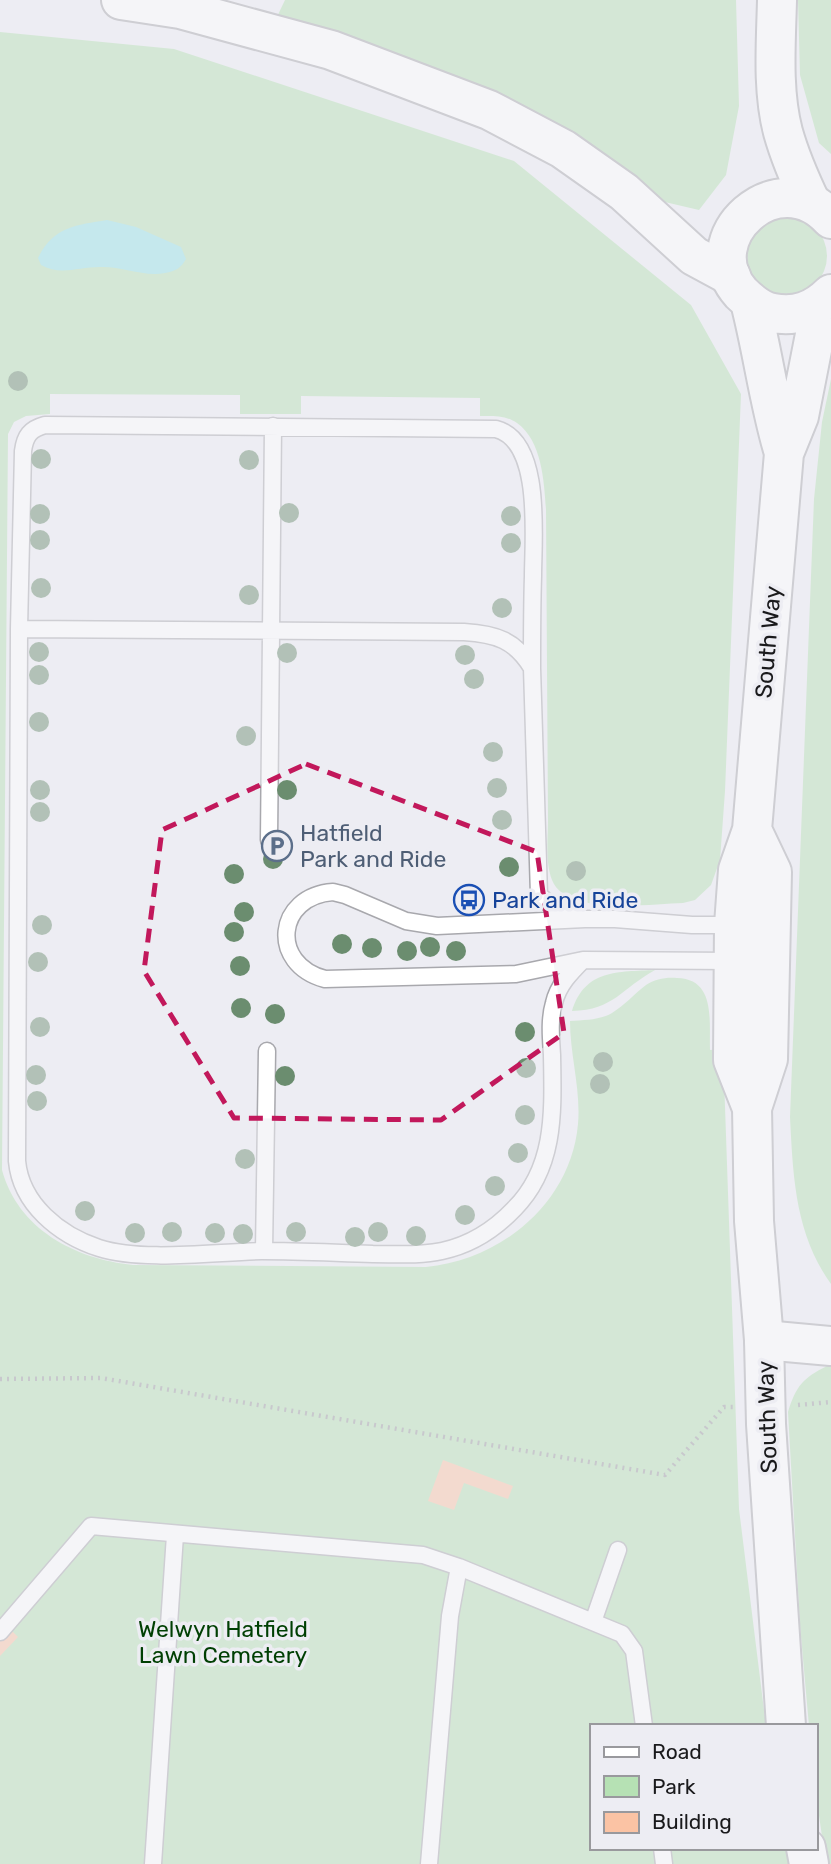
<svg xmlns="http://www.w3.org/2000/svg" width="831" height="1864" viewBox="0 0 831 1864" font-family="Rubik,sans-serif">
	<rect width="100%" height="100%" fill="#ededf3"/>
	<path fill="#b6e1b4" d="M 285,0 L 736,0 L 739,106 L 726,175 L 699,210 L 652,199 L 275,21 Z
		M 798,0 L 831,0 L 831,154 L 819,143 L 800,75 Z
		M 0,32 L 174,49 L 514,161 L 691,305 L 741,394 L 725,791 L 720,860 L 711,885 L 695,900 L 683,903 C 650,904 566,916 552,880 C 545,862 548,838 548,820 L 546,509 C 544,481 542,441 517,423 C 506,415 492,416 480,416 L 480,398 L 301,396 L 301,414 L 240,414 L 240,395 L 50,394 L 50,414 L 26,416 L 14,422 L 8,434 L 2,1170 C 18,1229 75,1259 133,1265 L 426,1267 C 501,1260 571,1203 578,1124 C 581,1090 570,1055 570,1021 C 585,1020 600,1020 612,1013 C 625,1005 634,994 646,985 C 655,979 666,977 677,978 C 716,979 709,1021 710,1050 L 723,1049 L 739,1509 L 766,1726 L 591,1726 L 591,1848 L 787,1848 L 790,1864 L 0,1864 Z
		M747 256a40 40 0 1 1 80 0a40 40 0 1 1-80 0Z
		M 831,379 L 831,1284 C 795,1234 793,1176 790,1117 L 814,499 L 822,422 Z
		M 655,970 C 622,988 614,1010 572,1011 C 585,969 618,972 655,970 Z
		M 827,1366 L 831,1366 L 831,1864 L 826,1864 L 815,1788 L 815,1726 L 809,1726 L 800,1625 L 788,1412 C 796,1386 803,1378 827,1366 Z"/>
	<path fill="#94e2e6" d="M 107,220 L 136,227 L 181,247 L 186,259 C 181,268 176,271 165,273 C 143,277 122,266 100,267 C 78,267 60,276 41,265 L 38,258 C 53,227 76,225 107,220 Z"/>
	<path fill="#fbc3a4" d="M 443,1460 L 513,1486 L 508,1499 L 464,1483 L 454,1510 L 428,1501 Z
		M 0,1619 L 18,1637 L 0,1656 Z"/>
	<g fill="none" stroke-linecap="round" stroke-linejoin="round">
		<g stroke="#a8a8ad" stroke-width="19">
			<path id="lane" d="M 19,629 L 23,451 C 25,436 30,429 45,425 L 496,429 C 543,441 533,539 533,576 C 532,607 532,638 532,668
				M 269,840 L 273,426
				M 333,892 L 345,895 L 406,921 L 437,926 L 585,919 L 615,919 L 692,925 L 734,925 L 771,952 L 734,961 L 583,960 L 516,974 L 325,979 C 269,964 276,896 333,892 Z
				M 583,960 C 571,972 558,985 554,1003 C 549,1020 551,1038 552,1055 C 553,1111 556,1167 514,1209 C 494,1230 470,1245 442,1251 C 419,1256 396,1254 373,1254 C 336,1253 299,1251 262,1251 C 214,1252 143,1262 99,1248 C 59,1235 21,1204 17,1161 L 19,629 L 464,632 C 496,634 515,640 532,668 L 539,895 L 554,908 L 585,919
				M 264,1251 L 267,1051
				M 593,1622 L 618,1550
				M 0,1632 L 91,1526 L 423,1555 L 459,1567 L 622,1634 L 634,1651 L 644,1726
				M 662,1848 L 664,1864
				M 153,1864 L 175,1535
				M 429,1864 L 450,1616 L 459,1567"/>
		</g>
		<g stroke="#a8a8ad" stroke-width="42">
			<path id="secondary" d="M 764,1340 L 831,1346"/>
		</g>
		<g stroke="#a8a8ad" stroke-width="42">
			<path id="primary" d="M 831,219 C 777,160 693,239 741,293 C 750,302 761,311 773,313 C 796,317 814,311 831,294
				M 750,302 C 763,352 769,404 784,453
				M 752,1108 L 768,1059 L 772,872 L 752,830
				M 786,1726 L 766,1424 L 764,1340 L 754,1221 L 752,1108 L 733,1060 L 734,925 L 738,870 L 752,830 L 784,453 L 799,416 L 821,304
				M 806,1848 L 809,1864"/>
		</g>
		<g stroke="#a8a8ad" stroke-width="42">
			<path id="highway" d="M 121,0 L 180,9 L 331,50 L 489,110 L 563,149 L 624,192 L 694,256 L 731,276
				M 777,0 C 776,43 772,90 783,132 C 790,157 800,180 811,203"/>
		</g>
		<path stroke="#9c9ca0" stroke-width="4.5" stroke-dasharray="2 5" stroke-linecap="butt" d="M 0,1379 L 101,1378 L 665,1475 L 724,1407 L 733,1407
			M 798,1405 L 831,1402"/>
		<use href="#lane" stroke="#fff" stroke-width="16"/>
		<use href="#secondary" stroke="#fff" stroke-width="38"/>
		<use href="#primary" stroke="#fff" stroke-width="38"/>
		<use href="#highway" stroke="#fff" stroke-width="38"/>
	</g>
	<g fill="#6b8d6f">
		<circle cx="18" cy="381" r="10"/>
		<circle cx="41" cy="459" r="10"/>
		<circle cx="249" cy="460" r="10"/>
		<circle cx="289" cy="513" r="10"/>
		<circle cx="40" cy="514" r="10"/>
		<circle cx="511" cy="516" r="10"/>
		<circle cx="40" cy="540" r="10"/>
		<circle cx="511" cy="543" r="10"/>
		<circle cx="41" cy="588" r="10"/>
		<circle cx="249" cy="595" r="10"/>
		<circle cx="502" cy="608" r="10"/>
		<circle cx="39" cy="652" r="10"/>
		<circle cx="287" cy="653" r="10"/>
		<circle cx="465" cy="655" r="10"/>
		<circle cx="39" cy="675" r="10"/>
		<circle cx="474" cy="679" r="10"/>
		<circle cx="39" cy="722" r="10"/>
		<circle cx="246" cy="736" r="10"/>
		<circle cx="493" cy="752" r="10"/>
		<circle cx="497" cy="788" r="10"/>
		<circle cx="40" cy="790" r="10"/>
		<circle cx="287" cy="790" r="10"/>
		<circle cx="40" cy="812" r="10"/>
		<circle cx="502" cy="820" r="10"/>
		<circle cx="273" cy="859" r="10"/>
		<circle cx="509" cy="867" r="10"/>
		<circle cx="576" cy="871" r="10"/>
		<circle cx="234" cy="874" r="10"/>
		<circle cx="244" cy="912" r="10"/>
		<circle cx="42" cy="925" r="10"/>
		<circle cx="234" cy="932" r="10"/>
		<circle cx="342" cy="944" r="10"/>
		<circle cx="430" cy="947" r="10"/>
		<circle cx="372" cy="948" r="10"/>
		<circle cx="407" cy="951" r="10"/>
		<circle cx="456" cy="951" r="10"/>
		<circle cx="38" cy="962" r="10"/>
		<circle cx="240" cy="966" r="10"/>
		<circle cx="241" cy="1008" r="10"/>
		<circle cx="275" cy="1014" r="10"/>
		<circle cx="40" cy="1027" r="10"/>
		<circle cx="525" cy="1032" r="10"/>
		<circle cx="603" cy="1062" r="10"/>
		<circle cx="526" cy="1068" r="10"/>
		<circle cx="36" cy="1075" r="10"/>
		<circle cx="285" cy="1076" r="10"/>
		<circle cx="600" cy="1084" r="10"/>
		<circle cx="37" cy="1101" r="10"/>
		<circle cx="525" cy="1115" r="10"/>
		<circle cx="518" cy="1153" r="10"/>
		<circle cx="245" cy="1159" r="10"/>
		<circle cx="495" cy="1186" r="10"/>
		<circle cx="85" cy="1211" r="10"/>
		<circle cx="465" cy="1215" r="10"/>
		<circle cx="172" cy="1232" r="10"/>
		<circle cx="296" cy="1232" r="10"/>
		<circle cx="378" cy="1232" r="10"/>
		<circle cx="135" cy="1233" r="10"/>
		<circle cx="215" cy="1233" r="10"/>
		<circle cx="243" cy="1234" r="10"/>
		<circle cx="416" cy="1236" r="10"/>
		<circle cx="355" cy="1237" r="10"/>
	</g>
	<path d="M0 0H831V1864H0ZM 306,764 L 537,852 L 564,1033 L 441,1120 L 234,1118 L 144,971 L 162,830 Z" fill="#ededf3" fill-opacity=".55" fill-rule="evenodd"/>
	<path fill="none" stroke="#c2185b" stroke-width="5" stroke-dasharray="14 9" stroke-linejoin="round" d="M 306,764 L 537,852 L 564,1033 L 441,1120 L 234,1118 L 144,971 L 162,830 Z"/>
	<defs>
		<g id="parking-ring" transform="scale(1.575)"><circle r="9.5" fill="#ededf3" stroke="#5c6f8a" stroke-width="1.5"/><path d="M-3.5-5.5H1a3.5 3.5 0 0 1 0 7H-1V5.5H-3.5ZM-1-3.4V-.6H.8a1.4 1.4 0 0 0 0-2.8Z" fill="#5c6f8a"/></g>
		<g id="bus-ring" transform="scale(1.575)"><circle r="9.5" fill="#ededf3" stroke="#1a4fb4" stroke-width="1.5"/><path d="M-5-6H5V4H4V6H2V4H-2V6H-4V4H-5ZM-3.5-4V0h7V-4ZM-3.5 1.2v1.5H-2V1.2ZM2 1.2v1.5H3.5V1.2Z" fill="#1a4fb4"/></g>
	</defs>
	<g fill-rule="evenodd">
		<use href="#parking-ring" x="277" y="846"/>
		<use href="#bus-ring" x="469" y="900"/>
	</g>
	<g text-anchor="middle" stroke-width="7" stroke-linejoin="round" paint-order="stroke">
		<g font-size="23" fill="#1a1a1c" stroke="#ededf3">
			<text transform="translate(768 642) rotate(-85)" y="8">South Way</text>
			<text transform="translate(767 1417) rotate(-92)" y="8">South Way</text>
		</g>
		<g font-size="23" fill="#4e5e75" stroke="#ededf3" text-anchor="start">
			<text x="300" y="841">Hatfield<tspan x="300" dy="26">Park and Ride</tspan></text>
		</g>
		<g font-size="23" fill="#164399" stroke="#ededf3" text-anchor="start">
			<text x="492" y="908">Park and Ride</text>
		</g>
		<g font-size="23" fill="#003f03" stroke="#ededf3">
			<text x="223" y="1637">Welwyn Hatfield<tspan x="223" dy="26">Lawn Cemetery</tspan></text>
		</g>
	</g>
	<rect x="590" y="1724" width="228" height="126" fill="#ededf3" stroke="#99999d" stroke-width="2"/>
	<rect x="604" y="1747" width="35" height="10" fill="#ffffff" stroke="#99999d" stroke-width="2"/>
	<text x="652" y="1759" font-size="21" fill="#1a1a1c">Road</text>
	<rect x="604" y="1776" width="35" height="21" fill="#b6e1b4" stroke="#99999d" stroke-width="2"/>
	<text x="652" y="1794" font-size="21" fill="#1a1a1c">Park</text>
	<rect x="604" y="1812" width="35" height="21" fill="#fbc3a4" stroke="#99999d" stroke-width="2"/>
	<text x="652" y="1829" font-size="21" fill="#1a1a1c">Building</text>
</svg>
